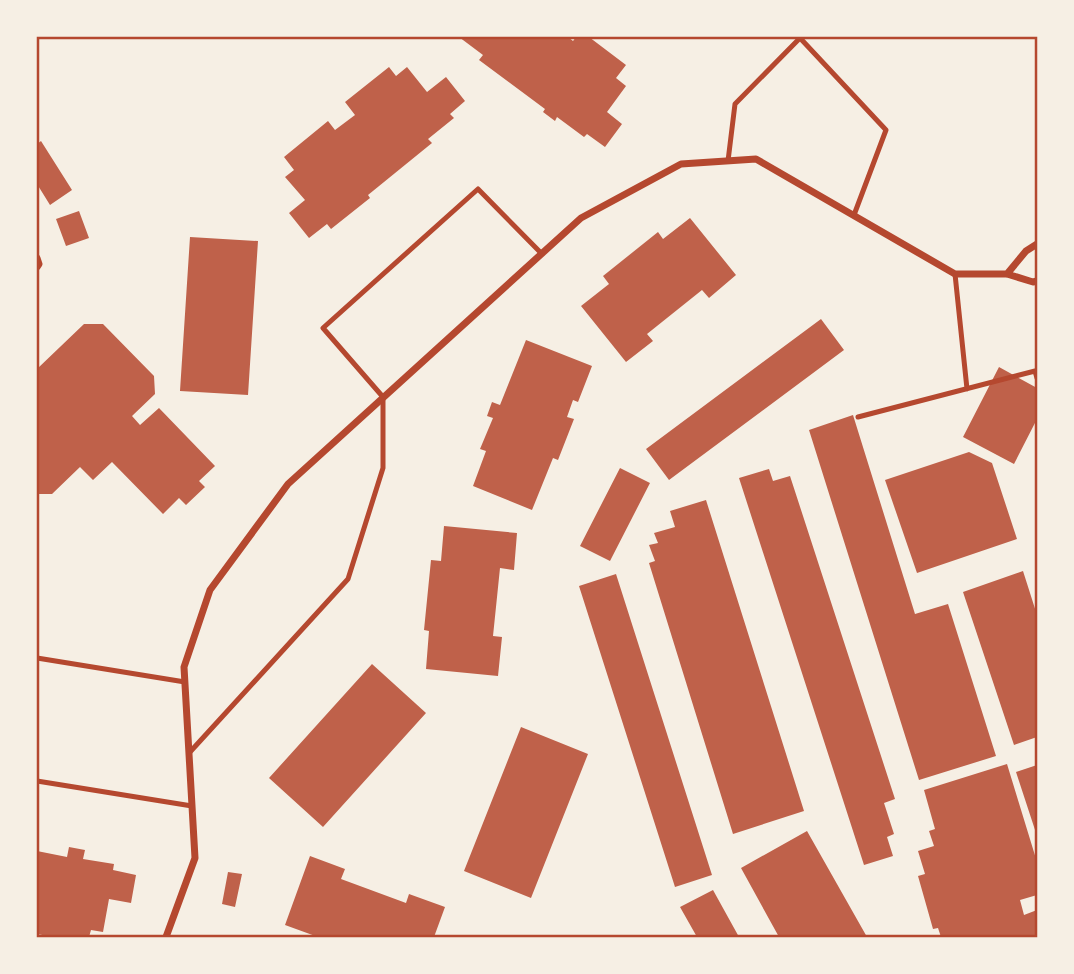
<svg xmlns="http://www.w3.org/2000/svg" width="1074" height="974" viewBox="0 0 1074 974" font-family="Cabin,sans-serif">
	<rect width="100%" height="100%" fill="#f6efe4"/>
	<path fill="#bf614a" d="M 459,37 L 568,37 L 573,41 L 576,37 L 589,37 L 626,65 L 616,78 L 626,86 L 607,112 L 622,124 L 605,147 L 587,134 L 584,137 L 557,117 L 555,121 L 543,112 L 545,109 L 479,60 L 483,55 Z
		M 389,67 L 396,76 L 407,67 L 427,92 L 446,77 L 465,101 L 450,114 L 454,118 L 428,139 L 432,143 L 368,195 L 370,198 L 331,229 L 327,224 L 309,238 L 289,213 L 305,200 L 285,177 L 294,170 L 284,157 L 328,121 L 335,130 L 355,115 L 345,102 Z
		M 41,141 L 72,190 L 50,205 L 37,184 L 37,144 Z
		M 79,211 L 89,238 L 66,246 L 56,219 Z
		M 690,218 L 736,275 L 709,298 L 702,290 L 647,334 L 653,341 L 626,362 L 581,306 L 609,284 L 603,276 L 658,232 L 663,239 Z
		M 190,237 L 258,241 L 248,395 L 180,391 Z
		M 821,319 L 844,350 L 669,480 L 646,449 Z
		M 84,324 L 103,324 L 154,376 L 155,394 L 132,416 L 140,425 L 159,408 L 215,466 L 199,481 L 205,487 L 186,505 L 179,498 L 163,514 L 112,462 L 93,480 L 80,467 L 52,494 L 37,494 L 37,369 Z
		M 526,340 L 592,366 L 578,402 L 573,400 L 567,417 L 574,419 L 558,460 L 553,458 L 532,510 L 473,486 L 486,451 L 480,449 L 493,418 L 487,416 L 492,402 L 500,405 Z
		M 999,367 L 1037,388 L 1037,419 L 1014,464 L 963,437 Z
		M 853,415 L 915,614 L 948,604 L 996,756 L 919,780 L 809,430 Z
		M 969,452 L 992,463 L 1017,539 L 917,573 L 885,480 Z
		M 620,468 L 650,483 L 610,561 L 580,546 Z
		M 769,469 L 773,481 L 790,476 L 895,799 L 884,803 L 894,834 L 887,837 L 893,856 L 864,865 L 739,478 Z
		M 706,500 L 804,811 L 733,834 L 649,563 L 655,561 L 649,545 L 658,543 L 654,533 L 675,527 L 670,511 Z
		M 444,526 L 517,533 L 514,570 L 500,568 L 493,636 L 502,637 L 498,676 L 426,669 L 429,631 L 424,630 L 431,560 L 441,561 Z
		M 1023,571 L 1037,615 L 1037,737 L 1014,745 L 963,592 Z
		M 616,574 L 712,875 L 675,887 L 579,586 Z
		M 372,664 L 426,713 L 323,827 L 269,778 Z
		M 521,727 L 588,754 L 531,898 L 464,871 Z
		M 1007,764 L 1037,862 L 1037,895 L 1020,900 L 1024,915 L 1037,910 L 1037,937 L 941,937 L 938,928 L 933,929 L 918,876 L 925,874 L 918,851 L 934,846 L 929,831 L 935,829 L 924,790 Z
		M 1037,765 L 1037,836 L 1016,772 Z
		M 807,831 L 867,937 L 779,937 L 741,868 Z
		M 69,847 L 85,850 L 83,859 L 114,864 L 113,870 L 136,875 L 131,903 L 109,899 L 103,932 L 91,930 L 89,937 L 53,937 L 37,934 L 37,851 L 67,857 Z
		M 310,856 L 345,869 L 341,879 L 406,903 L 409,894 L 445,907 L 434,937 L 318,937 L 285,925 Z
		M 228,872 L 242,874 L 235,907 L 222,904 Z
		M 713,890 L 739,937 L 697,937 L 680,907 Z"/>
	<g fill="none" stroke-linecap="round" stroke-linejoin="round">
		<path stroke="#b5482f" stroke-width="5" d="M 728,161 L 735,104 L 800,38 L 886,130 L 854,215
			M 955,274 L 967,389
			M 858,417 L 1035,371 L 1037,378
			M 37,658 L 185,682
			M 190,752 L 348,579 L 383,468 L 383,397 L 323,328 L 478,189 L 542,254
			M 37,781 L 192,806"/>
		<path stroke="#b5482f" stroke-width="7" d="M 37,258 L 39,264 L 37,267
			M 1007,274 L 1026,251 L 1037,244
			M 166,937 L 195,858 L 184,667 L 210,590 L 288,484 L 581,218 L 681,164 L 756,159 L 955,274 L 1007,274 L 1033,282 L 1037,281"/>
	</g>
	<rect width="1074" height="974" fill="none" stroke="#f6efe4" stroke-width="77"/>
	<rect x="38" y="38" width="998" height="898" fill="none" stroke="#b5482f" stroke-width="2.5"/>
</svg>
